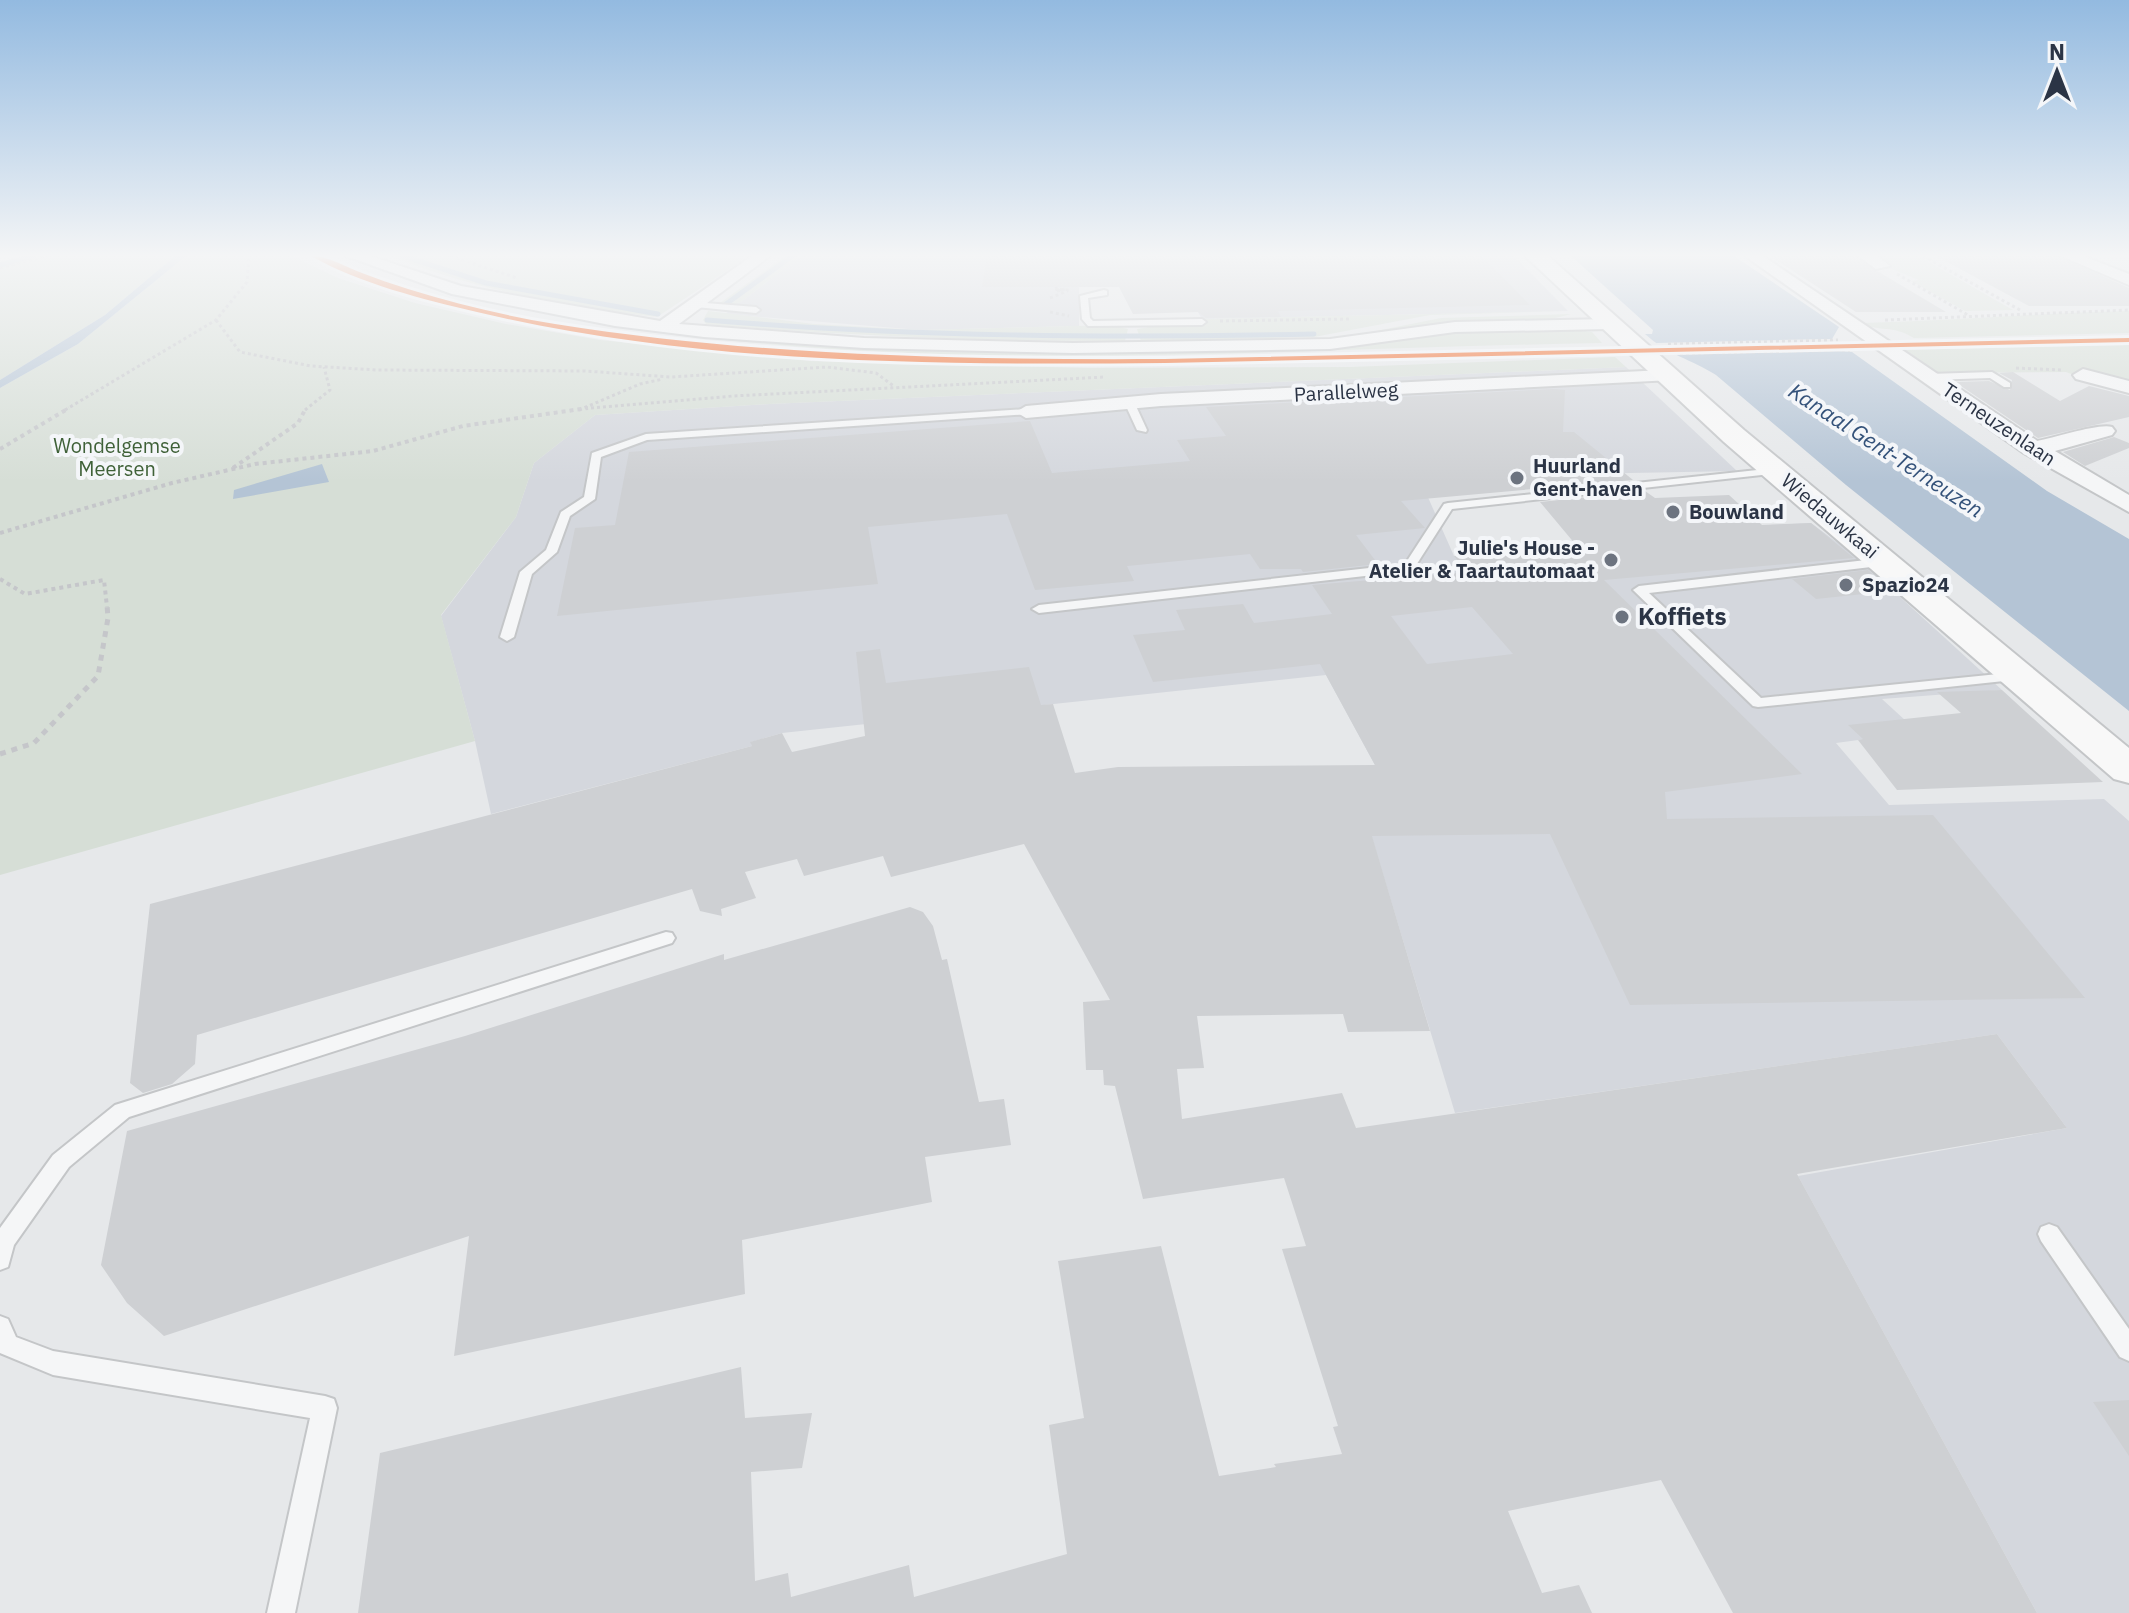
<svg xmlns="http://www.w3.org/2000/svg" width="2129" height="1613" viewBox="0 0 2129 1613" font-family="'IBM Plex Sans',sans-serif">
	<rect width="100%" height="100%" fill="#e6e8ea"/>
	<path fill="#d4d7dd" d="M 801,256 L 1514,256 L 1568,311 L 1202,319 L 1182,284 L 1079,287 L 1079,326 L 920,330 L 725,314 Z
		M 1626,367 L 1737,471 L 1419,477 L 1454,556 L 1733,530 L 1731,527 L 1811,523 L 1854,555 L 2002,690 L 1882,699 L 1918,732 L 1836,743 L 1889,805 L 2104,799 L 2129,821 L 2129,1613 L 2037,1613 L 1798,1176 L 2067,1128 L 1997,1034 L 1455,1113 L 1351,768 L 1376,767 L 1326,675 L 782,733 L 751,742 L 752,746 L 491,814 L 475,741 L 441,616 L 516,517 L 534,463 L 595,415 L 769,404 Z"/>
	<path fill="#d6ded6" d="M 25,256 L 175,256 L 105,315 L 0,380 L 0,262 Z
		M 186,256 L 292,256 L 338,278 L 415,303 L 506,324 L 600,340 L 810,361 L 1090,368 L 1350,367 L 1615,357 L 1626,367 L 769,404 L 595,415 L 534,463 L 516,517 L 441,615 L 475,741 L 0,875 L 0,388 L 78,344 Z
		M 391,256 L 749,256 L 657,317 C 567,306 474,290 391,256 Z
		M 785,256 L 801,256 L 737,305 L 720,303 Z
		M 1878,256 L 1918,256 L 2013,310 L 1965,311 L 1911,281 L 1919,280 L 1882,265 L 1890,264 Z
		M 708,311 L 814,324 L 920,330 L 1112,325 L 1128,329 L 1125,341 C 985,341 846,336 706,324 L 703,320 Z
		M 1569,311 L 1430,315 L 1314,337 L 1141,341 L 1137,329 L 1202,319 Z
		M 2129,311 L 2129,333 L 1914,338 C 1891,324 1880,333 1862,323 C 1951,321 2040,313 2129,311 Z
		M 1571,314 L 1548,320 L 1438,324 L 1341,338 L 1441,318 Z
		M 647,328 C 735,335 823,346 911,349 C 1040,354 1169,351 1298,348 C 1396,346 1494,317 1592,332 L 1602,343 C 1286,348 957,376 639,329 Z
		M 2129,345 L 2129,384 L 2092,382 L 2066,372 L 1936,373 L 1901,350 Z"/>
	<path fill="#b4c4d5" d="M 175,256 L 186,256 L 78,344 L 0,388 L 0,380 L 105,315 Z
		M 1571,256 L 1734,256 L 1839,327 L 1832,339 L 1821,339 L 1837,351 L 1852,352 L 2047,491 L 2129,539 L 2129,711 L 1846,485 L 1716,375 C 1692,360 1667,354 1645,334 L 1652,334 L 1653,330 Z
		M 322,464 L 329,482 L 233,499 L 234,490 Z"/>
	<path fill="#e6e8ea" d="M 1823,339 L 1839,351 L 1669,355 L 1656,343 Z"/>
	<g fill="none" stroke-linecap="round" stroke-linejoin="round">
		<path stroke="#b4c4d5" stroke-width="5" d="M 403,256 L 486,283 L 658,314
			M 0,265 L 32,256
			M 726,304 L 792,256
			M 707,320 C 909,337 1111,338 1314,334"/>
	</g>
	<path fill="#ced0d3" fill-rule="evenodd" d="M 987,256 L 1482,256 L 1530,305 L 1278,311 L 1281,317 L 1206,318 L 1198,312 L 1133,314 L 1119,287 L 982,287 Z
		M 1770,256 L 1852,256 L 1946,312 L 1856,312 Z
		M 1936,256 L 2058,256 L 2129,288 L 2129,306 L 2029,306 Z
		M 2013,372 L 2060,401 L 2089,386 L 2129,396 L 2129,417 L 2038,438 L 1955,382 L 1989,381 L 2010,390 L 2012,380 L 1999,373 Z
		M 1554,389 L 1565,390 L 1563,432 L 1574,432 L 1633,480 L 1401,501 L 1425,528 L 1356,535 L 1378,564 L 1303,572 L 1301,569 L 1260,569 L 1250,554 L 1127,566 L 1134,581 L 1035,590 L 1007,514 L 868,527 L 878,584 L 557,616 L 575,528 L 615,525 L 629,452 L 1030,421 L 1052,473 L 1190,461 L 1177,440 L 1226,436 L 1206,407 Z
		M 2114,437 L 2129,443 L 2129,448 L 2085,466 L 2063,452 Z
		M 1645,491 L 1655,498 L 1729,495 L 1762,525 L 1811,523 L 1854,558 L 1604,580 L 1802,774 L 1665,792 L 1667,819 L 1933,815 L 2085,998 L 1630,1005 L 1550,834 L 1372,836 L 1430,1031 L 1348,1032 L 1343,1014 L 1197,1016 L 1204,1068 L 1177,1069 L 1182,1119 L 1342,1093 L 1356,1128 L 1997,1034 L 2067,1128 L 1797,1174 L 2037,1613 L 1733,1613 L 1661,1480 L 1508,1511 L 1542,1593 L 1579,1585 L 1592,1613 L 358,1613 L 380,1453 L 741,1367 L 745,1418 L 812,1413 L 802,1468 L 751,1472 L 755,1581 L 788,1573 L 791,1597 L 909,1565 L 914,1597 L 1067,1554 L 1049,1425 L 1084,1418 L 1058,1261 L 1161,1246 L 1219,1476 L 1276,1467 L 1274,1464 L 1342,1454 L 1333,1427 L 1338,1426 L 1282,1249 L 1306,1246 L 1284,1178 L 1143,1199 L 1115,1086 L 1104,1085 L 1103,1070 L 1086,1070 L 1083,1002 L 1110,1000 L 1024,844 L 891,877 L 883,856 L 804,876 L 797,859 L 745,872 L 756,898 L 721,909 L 722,916 L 700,911 L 692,889 L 197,1035 L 195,1064 L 172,1084 L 143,1093 L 130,1083 L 150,904 L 752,746 L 750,742 L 782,733 L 792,752 L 865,736 L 856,652 L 880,649 L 886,683 L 1029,667 L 1041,705 L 1053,704 L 1075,773 L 1118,767 L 1375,765 L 1320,664 L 1153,682 L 1133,635 L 1185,630 L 1176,610 L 1243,604 L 1254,623 L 1332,614 L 1312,585 L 1468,572 L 1454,556 L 1576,545 L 1540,502 ZM 1472,607 L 1513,654 L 1427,664 L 1391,616 Z
		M 1868,570 L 1892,591 L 1816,599 L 1792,579 Z
		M 2002,690 L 2103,782 L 1897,790 L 1858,740 L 1863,739 L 1848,725 L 1961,713 L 1937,692 Z
		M 910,907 L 923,912 L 933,926 L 942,960 L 947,959 L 979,1102 L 1004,1099 L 1011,1145 L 925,1157 L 932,1202 L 742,1240 L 745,1294 L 454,1356 L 469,1236 L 164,1336 L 127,1303 L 101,1265 L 127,1131 L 465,1036 L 724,954 L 724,960 Z
		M 2129,1400 L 2129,1456 L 2093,1402 Z"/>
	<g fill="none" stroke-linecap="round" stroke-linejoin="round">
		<g stroke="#c4c6c8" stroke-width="4">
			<path id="lane" d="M 1104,290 L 1107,291 L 1107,295 L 1088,298 L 1090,318 L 1093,321 L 1202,319 L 1206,322 L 1202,325 L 1088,326 L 1082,319 L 1080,296 Z
				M 693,302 L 756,307 L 760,310 L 756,313 L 696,307 L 693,306 Z
				M 1992,372 L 2010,383 L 2010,387 L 2004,387 L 1990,378 L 1929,380 L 1924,377 L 1929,374 Z
				M 1130,401 L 1135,404 L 1147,430 L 1146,432 L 1137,430 L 1125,404 Z
				M 1026,409 L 1030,410 L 1030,414 L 647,440 L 601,457 L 595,499 L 570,516 L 557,552 L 532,574 L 514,637 L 507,641 L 500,637 L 520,572 L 546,550 L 561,512 L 584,497 L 592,453 L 646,434 Z
				M 1776,468 L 1780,469 L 1780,473 L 1452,509 L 1413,570 L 1409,571 L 1039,613 L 1032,609 L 1039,605 L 1405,564 L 1444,504 L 1448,503 Z
				M 1884,558 L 1888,559 L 1888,565 L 1649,593 L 1761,698 L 2018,672 L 2023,673 L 2025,676 L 2023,679 L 1758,707 L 1753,706 L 1633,590 L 1639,586 Z
				M 666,932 L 672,933 L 675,938 L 672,943 L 129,1117 L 69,1167 L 14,1245 L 8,1267 L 0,1270 L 0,1228 L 53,1155 L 115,1105 Z
				M 2049,1224 L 2057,1227 L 2129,1329 L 2129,1361 L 2120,1357 L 2041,1241 L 2038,1234 L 2041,1227 Z
				M 0,1316 L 8,1319 L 16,1337 L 53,1351 L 325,1396 L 334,1399 L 337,1408 L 295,1613 L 267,1613 L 310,1418 L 53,1375 L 0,1353 Z"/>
		</g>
		<g stroke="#c4c6c8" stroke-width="4">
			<path id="street" d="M 346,256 L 370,256 L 461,286 L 660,321 L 752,256 L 770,256 L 679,324 L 864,338 L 1073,343 L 1330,339 L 1455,322 L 1609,319 L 1618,324 L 1609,329 L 1455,332 L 1330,349 L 1073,353 L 864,348 L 704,337 L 615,326 L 452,294 Z
				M 1745,256 L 1763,256 L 2037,441 C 2055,438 2099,423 2112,427 L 2115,431 L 2112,435 L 2055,451 L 2129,495 L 2129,512 L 2024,453 Z
				M 1858,256 L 1877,256 L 1890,266 L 1876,269 Z
				M 2061,256 L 2083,256 L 2129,274 L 2129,285 Z
				M 2083,369 L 2129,381 L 2129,393 L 2076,379 L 2073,375 Z
				M 1665,370 L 1672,372 L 1675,376 L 1672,380 L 1161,406 L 1026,418 L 1016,412 L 1026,406 L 1161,394 Z"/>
		</g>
		<g stroke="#c4c6c8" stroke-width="4">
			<path id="secondary" d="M 1525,256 L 1548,256 L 1744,430 L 2129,748 L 2129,783 L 2114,779 L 1724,442 Z"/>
		</g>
		<path stroke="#c5c6ca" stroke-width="3" stroke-dasharray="3 3" stroke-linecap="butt" d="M 450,256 L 517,278
			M 1923,256 L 2020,310
			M 0,268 L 48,256
			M 1897,274 L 1968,315
			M 1056,287 L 1057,291
			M 1057,291 L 1062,290
			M 1057,291 L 1057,288 L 1062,290
			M 1057,291 L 1062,290
			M 1050,298 L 1067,291 L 1067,288 L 1062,290
			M 1050,312 L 1069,316
			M 216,320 L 240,352 L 311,366 L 377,370 L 585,371 L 671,377 L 827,367 L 876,373 L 895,387
			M 1885,320 L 2129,310
			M 1220,321 L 1350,319
			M 1668,344 L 1838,340
			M 1680,354 L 1850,350
			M 2016,368 L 2062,370
			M 591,408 L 733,396 L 1105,377
			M 65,410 L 216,320 L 247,282 L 249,256
			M 305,410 L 330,390 L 324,367
			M 579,410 L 640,384 L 663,379"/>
		<path stroke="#c5c6ca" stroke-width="4" stroke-dasharray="4 4" stroke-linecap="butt" d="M 0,449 L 69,408
			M 233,468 L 298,423 L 306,408
			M 0,533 L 172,483 L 255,464 L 373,451 L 463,426 L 588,408
			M 0,579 L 25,594 L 104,580 L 107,607"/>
		<path stroke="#c5c6ca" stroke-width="5" stroke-dasharray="6 6" stroke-linecap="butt" d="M 0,754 L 34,743 L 98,676 L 108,618 L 107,605"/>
		<use href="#lane" fill="#f5f6f7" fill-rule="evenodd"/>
		<use href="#street" fill="#f5f6f7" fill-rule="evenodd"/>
		<use href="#secondary" fill="#f8f8f8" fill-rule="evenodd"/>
		<g stroke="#f4f6f9" stroke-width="6">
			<path id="rail-1" d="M 311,256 C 329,256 345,267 362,273 C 377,279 393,284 408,289 C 456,304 506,316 555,324 C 757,356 961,360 1165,359 L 2129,338 L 2129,342 L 1165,363 C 936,365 701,365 477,312 C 422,299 361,284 311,256 Z"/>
		</g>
		<use href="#rail-1" fill="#f26522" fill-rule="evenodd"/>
	</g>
	<linearGradient id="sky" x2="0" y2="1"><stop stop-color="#93bae0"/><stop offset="0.53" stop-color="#f4f5f6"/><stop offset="1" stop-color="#f4f5f6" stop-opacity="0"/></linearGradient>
	<rect width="2129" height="482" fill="url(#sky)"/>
	<g fill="#6c737f" stroke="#f4f6f9" stroke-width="3">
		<circle cx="1517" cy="478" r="8"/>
		<circle cx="1673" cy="512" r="8"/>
		<circle cx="1611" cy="560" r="8"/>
		<circle cx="1846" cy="585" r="8"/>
		<circle cx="1622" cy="617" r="8"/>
	</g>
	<g text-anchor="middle" stroke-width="8" stroke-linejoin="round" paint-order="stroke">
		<g font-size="20" fill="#2b3445" stroke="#f4f6f9">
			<text transform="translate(1346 392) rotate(-3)" y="7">Parallelweg</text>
			<text transform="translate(1999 424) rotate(34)" y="7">Terneuzenlaan</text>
			<text transform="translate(1830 516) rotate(40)" y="7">Wiedauwkaai</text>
		</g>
		<g font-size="20" fill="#3f6138" stroke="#f4f6f9">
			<text x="117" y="453">Wondelgemse<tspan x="117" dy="23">Meersen</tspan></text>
		</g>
		<g font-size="20" font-weight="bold" fill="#2b3445" stroke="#f4f6f9" text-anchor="start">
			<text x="1533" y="473">Huurland<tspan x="1533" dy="23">Gent-haven</tspan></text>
			<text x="1689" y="519">Bouwland</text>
			<text x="1595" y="555" text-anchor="end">Julie's House -<tspan x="1595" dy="23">Atelier &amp; Taartautomaat</tspan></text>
			<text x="1862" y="592">Spazio24</text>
		</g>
		<g font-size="22" font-style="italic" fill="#34527a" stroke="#f4f6f9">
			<text transform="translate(1886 450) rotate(33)" y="8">Kanaal Gent-Terneuzen</text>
		</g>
		<g font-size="24" font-weight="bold" fill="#2b3445" stroke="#f4f6f9" text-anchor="start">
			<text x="1638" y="625">Koffiets</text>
		</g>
	</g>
	<g transform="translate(2057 72)" stroke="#f4f6f9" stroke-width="6" paint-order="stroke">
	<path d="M0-6L14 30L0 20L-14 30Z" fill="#2b3445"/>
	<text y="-12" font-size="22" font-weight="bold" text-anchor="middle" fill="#2b3445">N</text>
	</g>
</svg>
